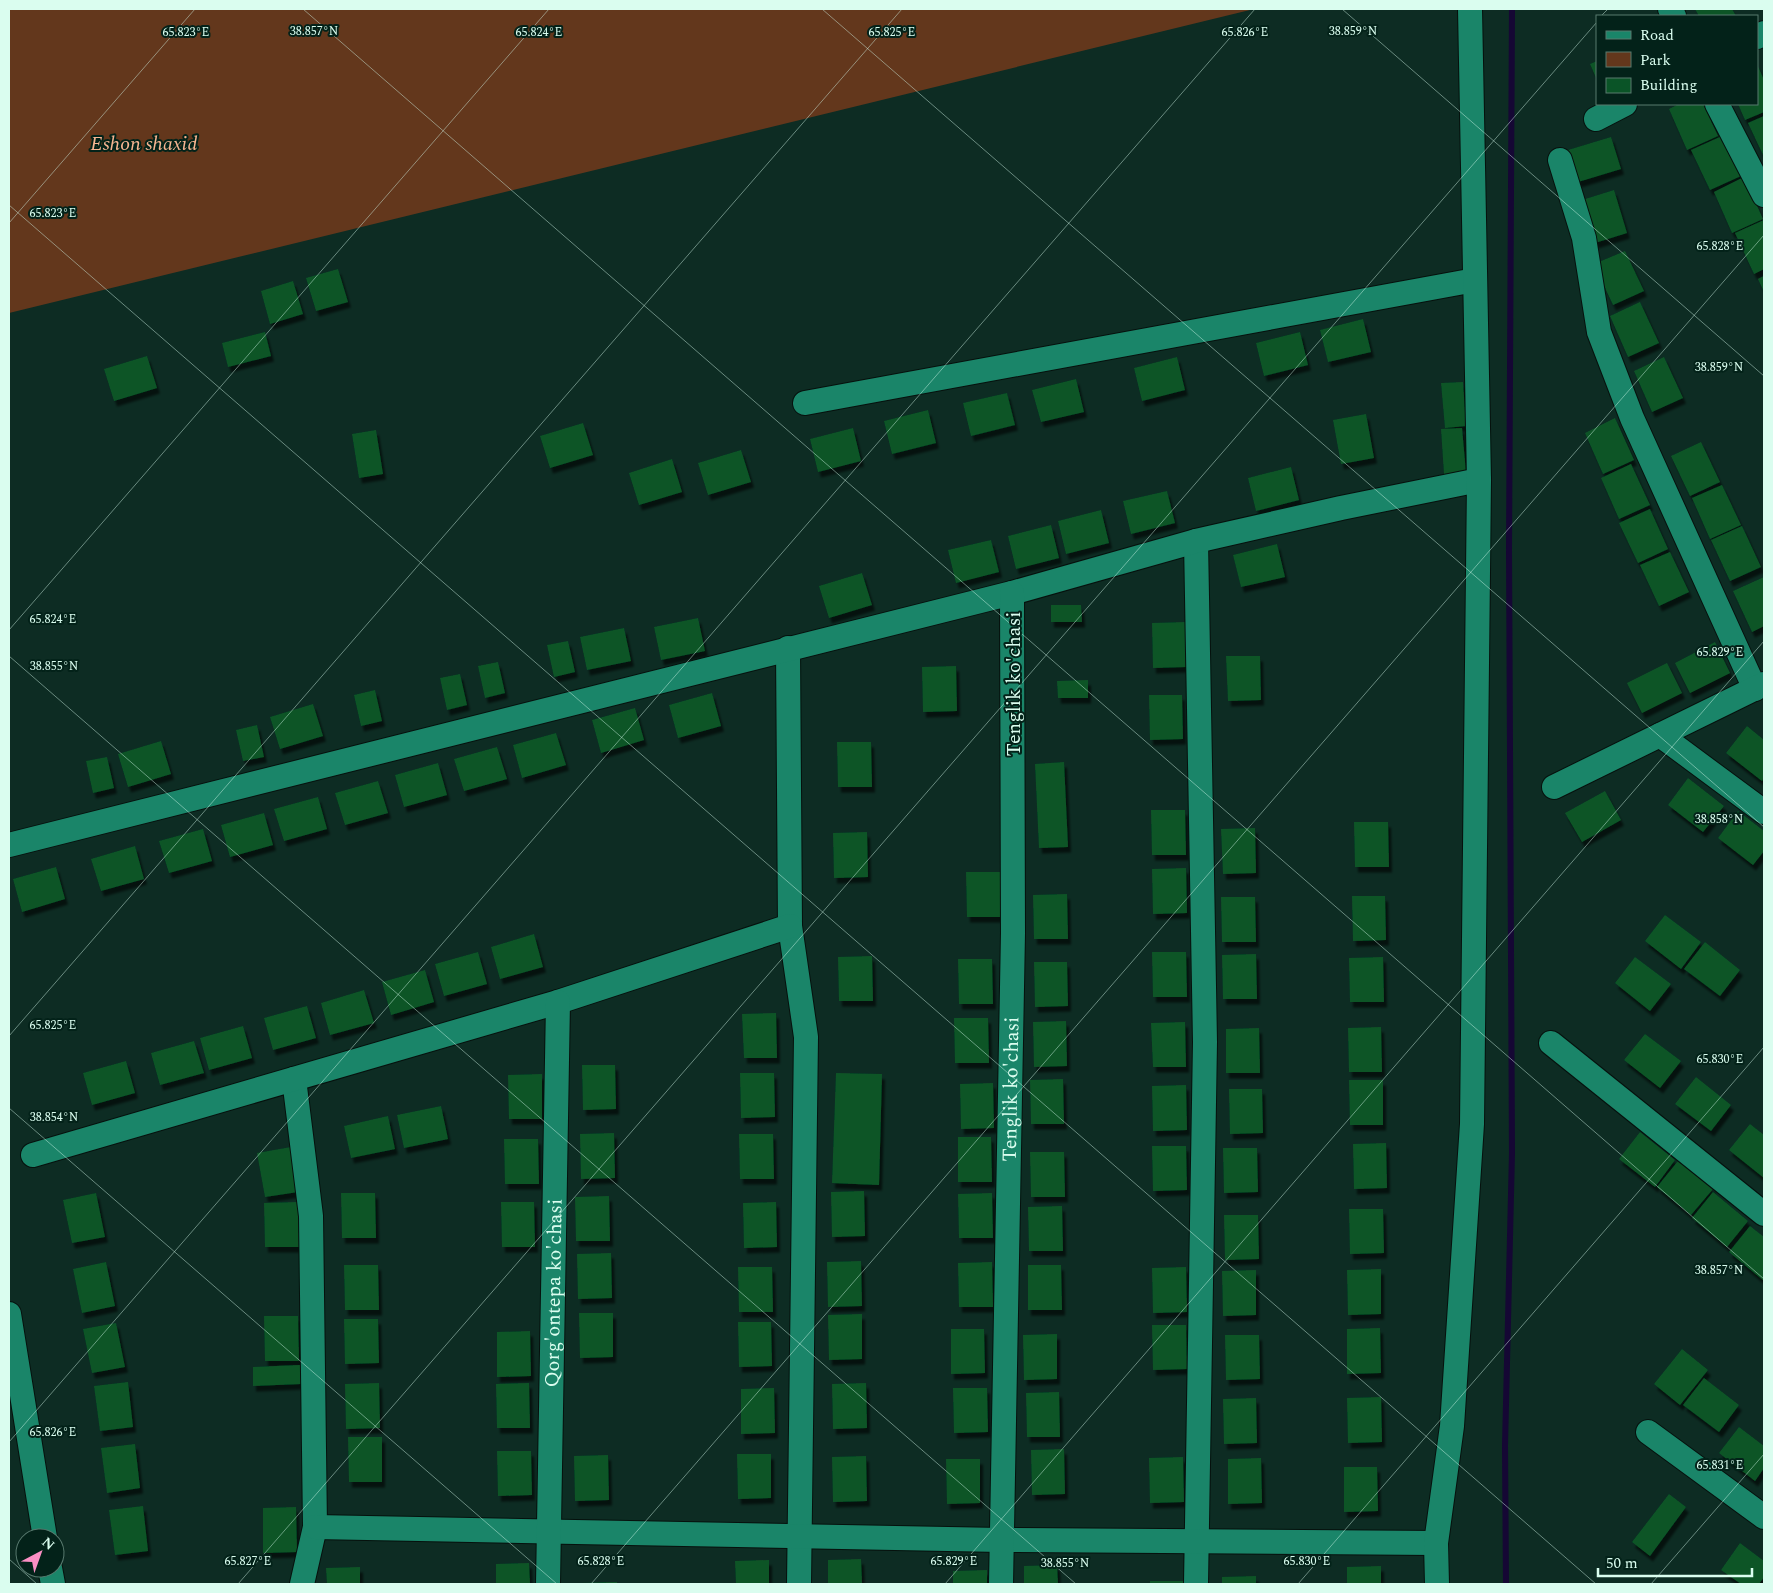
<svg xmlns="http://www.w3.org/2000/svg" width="1773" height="1593" viewBox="0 0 1773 1593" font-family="Spectral,serif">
	<defs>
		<filter id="shadow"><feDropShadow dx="3" dy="5.5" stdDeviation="1" flood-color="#0009"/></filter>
	</defs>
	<rect width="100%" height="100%" fill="#0d2c23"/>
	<path fill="#63371c" d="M 9,9 L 1254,9 L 9,313 Z"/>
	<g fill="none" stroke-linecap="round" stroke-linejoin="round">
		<path stroke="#150734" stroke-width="6" d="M 1506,1584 L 1505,1446 L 1512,1153 L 1509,550 L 1512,9"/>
	</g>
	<path fill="#0a5427" filter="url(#shadow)" d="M 1695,9 L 1732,9 L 1736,16 L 1699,16 Z
		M 1597,61 L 1597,80 L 1590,64 Z
		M 1757,64 L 1764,80 L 1764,112 L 1745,120 L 1738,104 L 1757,104 Z
		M 1679,104 L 1703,104 L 1718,136 L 1687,150 L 1669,109 Z
		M 1764,116 L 1764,157 L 1748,123 Z
		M 1722,136 L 1741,176 L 1710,190 L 1691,150 Z
		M 1611,137 L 1621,169 L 1578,182 L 1568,150 Z
		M 1744,177 L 1763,219 L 1732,233 L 1714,192 Z
		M 1614,190 L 1627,233 L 1595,243 L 1582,200 Z
		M 1764,220 L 1764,269 L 1754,274 L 1735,233 Z
		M 1625,251 L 1644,291 L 1613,305 L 1594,264 Z
		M 338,269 L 348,302 L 316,311 L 306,278 Z
		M 1764,276 L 1764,292 L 1758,279 Z
		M 293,281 L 303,314 L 270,324 L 261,291 Z
		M 1640,302 L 1659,343 L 1628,357 L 1610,316 Z
		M 1363,319 L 1371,352 L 1328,362 L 1320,330 Z
		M 265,332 L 271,356 L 228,367 L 222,343 Z
		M 1300,332 L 1308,365 L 1264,376 L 1256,343 Z
		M 147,356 L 157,388 L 114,401 L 104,369 Z
		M 1177,357 L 1185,390 L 1142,401 L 1134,368 Z
		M 1664,357 L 1683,398 L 1652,412 L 1634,371 Z
		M 1076,379 L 1084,412 L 1041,422 L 1032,390 Z
		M 1463,382 L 1466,426 L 1445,428 L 1441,383 Z
		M 1007,393 L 1015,425 L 971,436 L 963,403 Z
		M 928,410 L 936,443 L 892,454 L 884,421 Z
		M 1366,414 L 1374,458 L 1341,464 L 1333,420 Z
		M 1615,418 L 1634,460 L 1603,474 L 1585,433 Z
		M 583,423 L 593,455 L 550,468 L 540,436 Z
		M 853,428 L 861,461 L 818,472 L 810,439 Z
		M 1462,428 L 1466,473 L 1444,474 L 1441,429 Z
		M 376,430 L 383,474 L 359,478 L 352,434 Z
		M 1701,442 L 1720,482 L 1690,496 L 1671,456 Z
		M 741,450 L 751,482 L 708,495 L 698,463 Z
		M 672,459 L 682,492 L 639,505 L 629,473 Z
		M 1631,464 L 1650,505 L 1619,519 L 1601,478 Z
		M 1291,467 L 1299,500 L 1256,511 L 1248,478 Z
		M 1722,485 L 1741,525 L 1710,539 L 1692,498 Z
		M 1167,491 L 1175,523 L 1131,534 L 1123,501 Z
		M 1650,509 L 1668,549 L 1638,563 L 1619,523 Z
		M 1101,510 L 1109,543 L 1066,554 L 1058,521 Z
		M 1051,525 L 1059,558 L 1016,569 L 1008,536 Z
		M 1742,526 L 1761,567 L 1730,581 L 1711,540 Z
		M 991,540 L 999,572 L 956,583 L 948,550 Z
		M 1277,544 L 1285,577 L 1241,587 L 1233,555 Z
		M 1670,552 L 1689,592 L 1659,606 L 1640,565 Z
		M 862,573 L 872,605 L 829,618 L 819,586 Z
		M 1764,577 L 1764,626 L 1752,632 L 1733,591 Z
		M 1051,605 L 1081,605 L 1082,622 L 1051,622 Z
		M 698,618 L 705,651 L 661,660 L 654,627 Z
		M 1186,622 L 1186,667 L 1153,668 L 1152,623 Z
		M 624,628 L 631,661 L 587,670 L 580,637 Z
		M 568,641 L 575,672 L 554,677 L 547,645 Z
		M 1715,642 L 1730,673 L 1690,693 L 1675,663 Z
		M 1226,656 L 1260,656 L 1261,700 L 1228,701 Z
		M 498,662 L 505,693 L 485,698 L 478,666 Z
		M 1667,663 L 1682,693 L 1642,713 L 1627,683 Z
		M 956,666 L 957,711 L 923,712 L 922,667 Z
		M 460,674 L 467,705 L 447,710 L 440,678 Z
		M 1088,680 L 1088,698 L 1058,698 L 1057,681 Z
		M 375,690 L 382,721 L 361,726 L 354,695 Z
		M 712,693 L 721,726 L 678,738 L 669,705 Z
		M 1149,695 L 1182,695 L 1183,739 L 1150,740 Z
		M 313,704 L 323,736 L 280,749 L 270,717 Z
		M 635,708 L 644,740 L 601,753 L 592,720 Z
		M 257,725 L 264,757 L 243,761 L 236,730 Z
		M 1747,726 L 1764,740 L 1764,777 L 1762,781 L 1726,753 Z
		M 556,733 L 566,765 L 522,778 L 513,745 Z
		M 161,741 L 171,774 L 128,787 L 118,754 Z
		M 837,742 L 871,742 L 872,787 L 838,787 Z
		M 497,747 L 507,779 L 464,791 L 454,759 Z
		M 107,757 L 114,788 L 93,793 L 86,761 Z
		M 1064,762 L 1068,847 L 1039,848 L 1035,764 Z
		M 438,763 L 447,795 L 404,807 L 395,775 Z
		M 1688,778 L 1724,806 L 1703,832 L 1668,805 Z
		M 378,781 L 388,813 L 345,825 L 335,793 Z
		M 1605,791 L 1621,820 L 1582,842 L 1565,813 Z
		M 318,797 L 327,829 L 284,841 L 274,809 Z
		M 1151,810 L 1185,810 L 1186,855 L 1152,855 Z
		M 1738,811 L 1764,831 L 1764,851 L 1753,865 L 1718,838 Z
		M 264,813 L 273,845 L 230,857 L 221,825 Z
		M 1354,822 L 1388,822 L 1389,867 L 1355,867 Z
		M 1255,828 L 1256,873 L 1223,874 L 1221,829 Z
		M 203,829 L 212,861 L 169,873 L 159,841 Z
		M 867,832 L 868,877 L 834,878 L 833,833 Z
		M 135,846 L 144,879 L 101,891 L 91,859 Z
		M 56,867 L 65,899 L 22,912 L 13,879 Z
		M 1186,868 L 1187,913 L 1153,914 L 1152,869 Z
		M 966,872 L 1000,872 L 1000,917 L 967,917 Z
		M 1067,894 L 1068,939 L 1034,939 L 1033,895 Z
		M 1352,896 L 1385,896 L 1386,940 L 1353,941 Z
		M 1221,897 L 1255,897 L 1256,942 L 1222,942 Z
		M 1665,915 L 1701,942 L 1681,969 L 1645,941 Z
		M 534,934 L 543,967 L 500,979 L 491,947 Z
		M 1705,942 L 1740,970 L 1720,996 L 1684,969 Z
		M 478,952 L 487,984 L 444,996 L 435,964 Z
		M 1152,952 L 1186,952 L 1187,997 L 1153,997 Z
		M 1256,954 L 1257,999 L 1223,999 L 1222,955 Z
		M 872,956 L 873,1001 L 839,1001 L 838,957 Z
		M 1383,957 L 1384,1002 L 1350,1002 L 1349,958 Z
		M 1635,957 L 1671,984 L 1650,1011 L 1615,983 Z
		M 958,959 L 992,959 L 993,1004 L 959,1004 Z
		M 1034,962 L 1067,962 L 1068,1006 L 1035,1007 Z
		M 425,970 L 434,1002 L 391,1015 L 382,982 Z
		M 364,990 L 374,1023 L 330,1035 L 321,1003 Z
		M 307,1006 L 316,1038 L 273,1050 L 264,1018 Z
		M 776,1013 L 777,1058 L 744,1058 L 742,1014 Z
		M 954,1018 L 988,1018 L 989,1063 L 955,1063 Z
		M 1066,1021 L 1067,1066 L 1034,1067 L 1033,1022 Z
		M 1185,1022 L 1186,1067 L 1153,1067 L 1151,1023 Z
		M 243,1026 L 252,1058 L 209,1070 L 200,1038 Z
		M 1381,1027 L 1382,1072 L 1349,1072 L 1348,1028 Z
		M 1259,1028 L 1260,1073 L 1226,1073 L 1226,1029 Z
		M 1645,1034 L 1681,1061 L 1660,1088 L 1624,1060 Z
		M 194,1041 L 204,1073 L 160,1085 L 151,1053 Z
		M 126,1061 L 135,1093 L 92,1105 L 83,1073 Z
		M 582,1065 L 615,1065 L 616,1109 L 583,1110 Z
		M 740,1073 L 774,1073 L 775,1117 L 741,1118 Z
		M 836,1073 L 882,1074 L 879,1185 L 832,1183 Z
		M 542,1074 L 542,1119 L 509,1119 L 508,1075 Z
		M 1696,1077 L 1731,1105 L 1711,1131 L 1675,1104 Z
		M 1063,1079 L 1064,1124 L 1031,1124 L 1030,1080 Z
		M 1349,1080 L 1383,1080 L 1383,1125 L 1350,1125 Z
		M 993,1083 L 994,1128 L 961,1129 L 960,1084 Z
		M 1186,1085 L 1187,1130 L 1153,1131 L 1152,1086 Z
		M 1229,1089 L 1262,1089 L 1263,1133 L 1230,1134 Z
		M 441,1106 L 448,1139 L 404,1148 L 397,1115 Z
		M 388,1116 L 395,1149 L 351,1158 L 344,1126 Z
		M 1750,1124 L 1764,1135 L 1764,1178 L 1729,1150 Z
		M 1640,1132 L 1675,1160 L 1655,1187 L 1619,1159 Z
		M 614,1133 L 615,1178 L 581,1179 L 580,1134 Z
		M 739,1134 L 773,1134 L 774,1179 L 740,1179 Z
		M 958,1137 L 991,1137 L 992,1182 L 958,1182 Z
		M 504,1139 L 538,1139 L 539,1184 L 505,1184 Z
		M 1386,1143 L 1387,1188 L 1354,1189 L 1353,1144 Z
		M 1152,1146 L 1186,1146 L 1187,1190 L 1153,1191 Z
		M 291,1147 L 298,1192 L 265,1197 L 257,1153 Z
		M 1223,1148 L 1257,1148 L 1258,1192 L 1224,1193 Z
		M 1030,1152 L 1064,1152 L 1065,1197 L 1031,1197 Z
		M 1678,1161 L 1713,1189 L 1691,1215 L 1657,1187 Z
		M 864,1191 L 865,1236 L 832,1237 L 831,1192 Z
		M 1713,1192 L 1748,1221 L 1727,1247 L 1692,1218 Z
		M 96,1193 L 105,1237 L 72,1243 L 63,1200 Z
		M 341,1193 L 375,1193 L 376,1238 L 342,1238 Z
		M 992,1193 L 993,1238 L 959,1238 L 958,1194 Z
		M 609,1196 L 610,1241 L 576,1241 L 575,1197 Z
		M 298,1202 L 299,1247 L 265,1247 L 264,1203 Z
		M 501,1202 L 534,1202 L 535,1247 L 502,1247 Z
		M 776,1202 L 777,1247 L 744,1248 L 743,1203 Z
		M 1062,1206 L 1063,1251 L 1029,1251 L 1028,1207 Z
		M 1349,1209 L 1383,1209 L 1384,1253 L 1350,1254 Z
		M 1224,1215 L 1258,1215 L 1259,1259 L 1225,1260 Z
		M 1750,1226 L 1764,1237 L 1764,1281 L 1729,1252 Z
		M 611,1253 L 612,1298 L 578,1299 L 577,1254 Z
		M 861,1261 L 862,1306 L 828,1307 L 827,1262 Z
		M 106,1262 L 115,1306 L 82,1313 L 73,1269 Z
		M 992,1262 L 993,1307 L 959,1307 L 958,1263 Z
		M 344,1265 L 378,1265 L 379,1310 L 345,1310 Z
		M 1028,1265 L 1061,1265 L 1062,1310 L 1028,1310 Z
		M 738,1267 L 772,1267 L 773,1312 L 739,1312 Z
		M 1186,1267 L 1187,1312 L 1153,1313 L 1152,1268 Z
		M 1381,1269 L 1381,1314 L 1348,1315 L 1347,1270 Z
		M 1256,1270 L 1256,1315 L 1223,1316 L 1222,1271 Z
		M 579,1313 L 613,1313 L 613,1357 L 580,1358 Z
		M 862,1314 L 862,1359 L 829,1360 L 828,1315 Z
		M 264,1316 L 298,1316 L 299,1361 L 265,1361 Z
		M 344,1319 L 378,1319 L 379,1363 L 345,1364 Z
		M 738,1322 L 771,1322 L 772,1366 L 739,1367 Z
		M 116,1323 L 125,1367 L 92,1373 L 83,1329 Z
		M 1152,1325 L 1186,1325 L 1187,1369 L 1153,1370 Z
		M 1380,1328 L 1381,1373 L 1347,1374 L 1347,1329 Z
		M 951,1329 L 984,1329 L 985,1373 L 951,1374 Z
		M 530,1331 L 531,1376 L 497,1377 L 497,1332 Z
		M 1057,1334 L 1057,1379 L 1024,1380 L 1023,1335 Z
		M 1225,1335 L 1259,1335 L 1260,1379 L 1226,1380 Z
		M 1682,1349 L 1708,1370 L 1680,1405 L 1654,1384 Z
		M 300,1365 L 301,1384 L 253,1386 L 253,1367 Z
		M 1704,1378 L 1739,1405 L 1719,1432 L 1683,1405 Z
		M 128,1382 L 133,1427 L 100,1431 L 94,1386 Z
		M 379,1383 L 380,1428 L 346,1429 L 345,1384 Z
		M 529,1383 L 530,1428 L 497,1428 L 496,1384 Z
		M 866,1383 L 867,1428 L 833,1429 L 832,1384 Z
		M 774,1388 L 775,1433 L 741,1434 L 741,1389 Z
		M 953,1388 L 987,1388 L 988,1432 L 954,1433 Z
		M 1059,1392 L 1060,1437 L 1027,1437 L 1026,1393 Z
		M 1381,1397 L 1382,1442 L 1348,1443 L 1347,1398 Z
		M 1256,1398 L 1257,1443 L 1224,1444 L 1223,1399 Z
		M 1739,1427 L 1764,1446 L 1764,1468 L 1755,1481 L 1719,1453 Z
		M 348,1437 L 382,1437 L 382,1482 L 349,1482 Z
		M 135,1444 L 140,1488 L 107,1493 L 101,1448 Z
		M 1064,1449 L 1065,1494 L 1032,1495 L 1031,1450 Z
		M 497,1451 L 531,1451 L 532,1495 L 498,1496 Z
		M 737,1454 L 771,1454 L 771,1498 L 738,1499 Z
		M 608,1455 L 609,1500 L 575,1501 L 574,1456 Z
		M 866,1456 L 867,1501 L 833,1502 L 832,1457 Z
		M 1183,1457 L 1184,1502 L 1150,1503 L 1149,1458 Z
		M 1261,1458 L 1262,1503 L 1228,1504 L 1228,1459 Z
		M 946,1459 L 980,1459 L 980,1503 L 947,1504 Z
		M 1344,1467 L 1377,1467 L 1378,1511 L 1344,1512 Z
		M 1669,1494 L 1686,1507 L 1650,1556 L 1632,1542 Z
		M 143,1506 L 148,1551 L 115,1555 L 109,1510 Z
		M 296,1507 L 297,1552 L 263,1553 L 263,1508 Z
		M 1740,1543 L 1764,1561 L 1764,1577 L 1759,1584 L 1741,1584 L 1721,1570 Z
		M 861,1559 L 862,1584 L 828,1584 L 828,1560 Z
		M 769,1560 L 769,1584 L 736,1584 L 735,1561 Z
		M 529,1563 L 530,1584 L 496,1584 L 496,1564 Z
		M 1057,1565 L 1058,1584 L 1024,1584 L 1024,1566 Z
		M 1381,1566 L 1381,1584 L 1347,1584 L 1347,1567 Z
		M 360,1567 L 360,1584 L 327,1584 L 326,1568 Z
		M 987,1570 L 987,1584 L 953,1584 L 953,1571 Z
		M 1256,1576 L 1256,1584 L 1222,1584 L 1222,1577 Z
		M 1150,1581 L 1183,1581 L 1183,1584 L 1150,1584 Z
		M 617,1582 L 617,1584 L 582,1584 L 582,1583 Z"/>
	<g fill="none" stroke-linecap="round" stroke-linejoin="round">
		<g stroke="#06110d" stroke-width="26">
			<g id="street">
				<path d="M 1670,9 L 1674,16"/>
				<path d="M 1757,37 L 1764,33"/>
				<path d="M 1717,104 L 1764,195"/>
				<path d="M 1596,119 L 1625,104"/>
				<path d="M 1560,160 L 1584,238 L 1599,332 L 1632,418 L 1755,689"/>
				<path d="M 805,403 L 1475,280"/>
				<path d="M 1196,541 L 1205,1042 L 1196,1584"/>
				<path d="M 788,648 L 790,926 L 806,1037 L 799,1584"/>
				<path d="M 1660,735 L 1764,812"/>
				<path d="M 1554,787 L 1764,684"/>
				<path d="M 9,845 L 1012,593 L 1196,541 L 1341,508 L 1479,480"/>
				<path d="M 1551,1043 L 1764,1214"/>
				<path d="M 294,1079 L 311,1216 L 315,1527 L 302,1584"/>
				<path d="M 33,1155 L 558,1002 L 790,926"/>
				<path d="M 9,1314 L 45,1538"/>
				<path d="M 1648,1432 L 1764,1517"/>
				<path d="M 315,1527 L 1001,1540 L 1436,1543"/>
				<path d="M 50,1568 L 53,1584"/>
				<path id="s1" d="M 548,1584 L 558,1002"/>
				<path id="s2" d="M 1001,1584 L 1013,933 L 1012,593"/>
				<path d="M 1437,1584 L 1436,1543 L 1452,1426 L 1472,1124 L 1479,480 L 1470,9"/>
			</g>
		</g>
		<use href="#street" stroke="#1a8569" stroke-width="24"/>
	</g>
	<path fill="none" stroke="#dafdef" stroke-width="1" stroke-opacity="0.45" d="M 303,9 L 1764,1279M 822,9 L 1764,827M 1342,9 L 1764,376M 1601,16 L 1608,9M 9,205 L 1596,1584M 9,223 L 195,9M 9,630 L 549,9M 9,656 L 1076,1584M 9,1036 L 902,9M 9,1108 L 557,1584M 9,1442 L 1255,9M 9,1559 L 37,1584M 238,1584 L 1597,22M 591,1584 L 1764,235M 945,1584 L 1764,641M 1298,1584 L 1764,1047M 1651,1584 L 1764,1454"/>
	<g text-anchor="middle" stroke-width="4" stroke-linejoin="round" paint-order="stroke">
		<g font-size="20" font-style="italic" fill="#f7b692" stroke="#032219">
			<text x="144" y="150">Eshon shaxid</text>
		</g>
		<g font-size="20" fill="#dafdef" stroke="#032219">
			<text transform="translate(1013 684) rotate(-90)" y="7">Tenglik ko'chasi</text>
			<text dy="7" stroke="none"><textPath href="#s2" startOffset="495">Tenglik ko'chasi</textPath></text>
			<text dy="7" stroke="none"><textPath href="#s1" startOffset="291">Qorg'ontepa ko'chasi</textPath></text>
		</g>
	</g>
	<g font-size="12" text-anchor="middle" fill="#dafdef" stroke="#032219" stroke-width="4" stroke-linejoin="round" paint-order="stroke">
		<text x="314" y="35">38.857°N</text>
		<text x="1353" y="35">38.859°N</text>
		<text x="186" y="36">65.823°E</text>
		<text x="892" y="36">65.825°E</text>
		<text x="1245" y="36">65.826°E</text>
		<text x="539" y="36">65.824°E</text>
		<text x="53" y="217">65.823°E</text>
		<text x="1720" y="250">65.828°E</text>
		<text x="1719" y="371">38.859°N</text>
		<text x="53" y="623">65.824°E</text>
		<text x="1720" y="656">65.829°E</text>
		<text x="54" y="670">38.855°N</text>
		<text x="1719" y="823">38.858°N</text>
		<text x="53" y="1029">65.825°E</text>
		<text x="1720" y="1063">65.830°E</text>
		<text x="54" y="1121">38.854°N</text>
		<text x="1719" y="1274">38.857°N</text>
		<text x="53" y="1436">65.826°E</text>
		<text x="1720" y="1469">65.831°E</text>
		<text x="248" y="1565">65.827°E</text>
		<text x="601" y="1565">65.828°E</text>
		<text x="954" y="1565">65.829°E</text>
		<text x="1307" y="1565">65.830°E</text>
		<text x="1065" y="1567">38.855°N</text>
	</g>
	<rect width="1773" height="1593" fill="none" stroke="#dafdef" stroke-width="20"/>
	<rect x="1596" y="15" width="162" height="90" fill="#032219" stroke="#597a6f"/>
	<rect x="1606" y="31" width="25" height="8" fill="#1a8569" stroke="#597a6f"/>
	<text x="1640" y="40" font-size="15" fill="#dafdef">Road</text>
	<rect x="1606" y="52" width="25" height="15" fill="#63371c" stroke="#597a6f"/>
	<text x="1640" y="65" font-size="15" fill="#dafdef">Park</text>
	<rect x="1606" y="78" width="25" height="15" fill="#0a5427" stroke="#597a6f"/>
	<text x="1640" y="90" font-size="15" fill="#dafdef">Building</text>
	<g transform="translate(40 1553) rotate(41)"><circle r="24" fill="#032219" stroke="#597a6f"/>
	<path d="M0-4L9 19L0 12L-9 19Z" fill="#fb8fc4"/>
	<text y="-8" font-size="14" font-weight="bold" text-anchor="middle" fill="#dafdef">N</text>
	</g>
	<path d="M1598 1568v8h154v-8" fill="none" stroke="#dafdef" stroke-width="2.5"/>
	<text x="1606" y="1568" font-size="15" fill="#dafdef" stroke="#032219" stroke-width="4" paint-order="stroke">50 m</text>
</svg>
